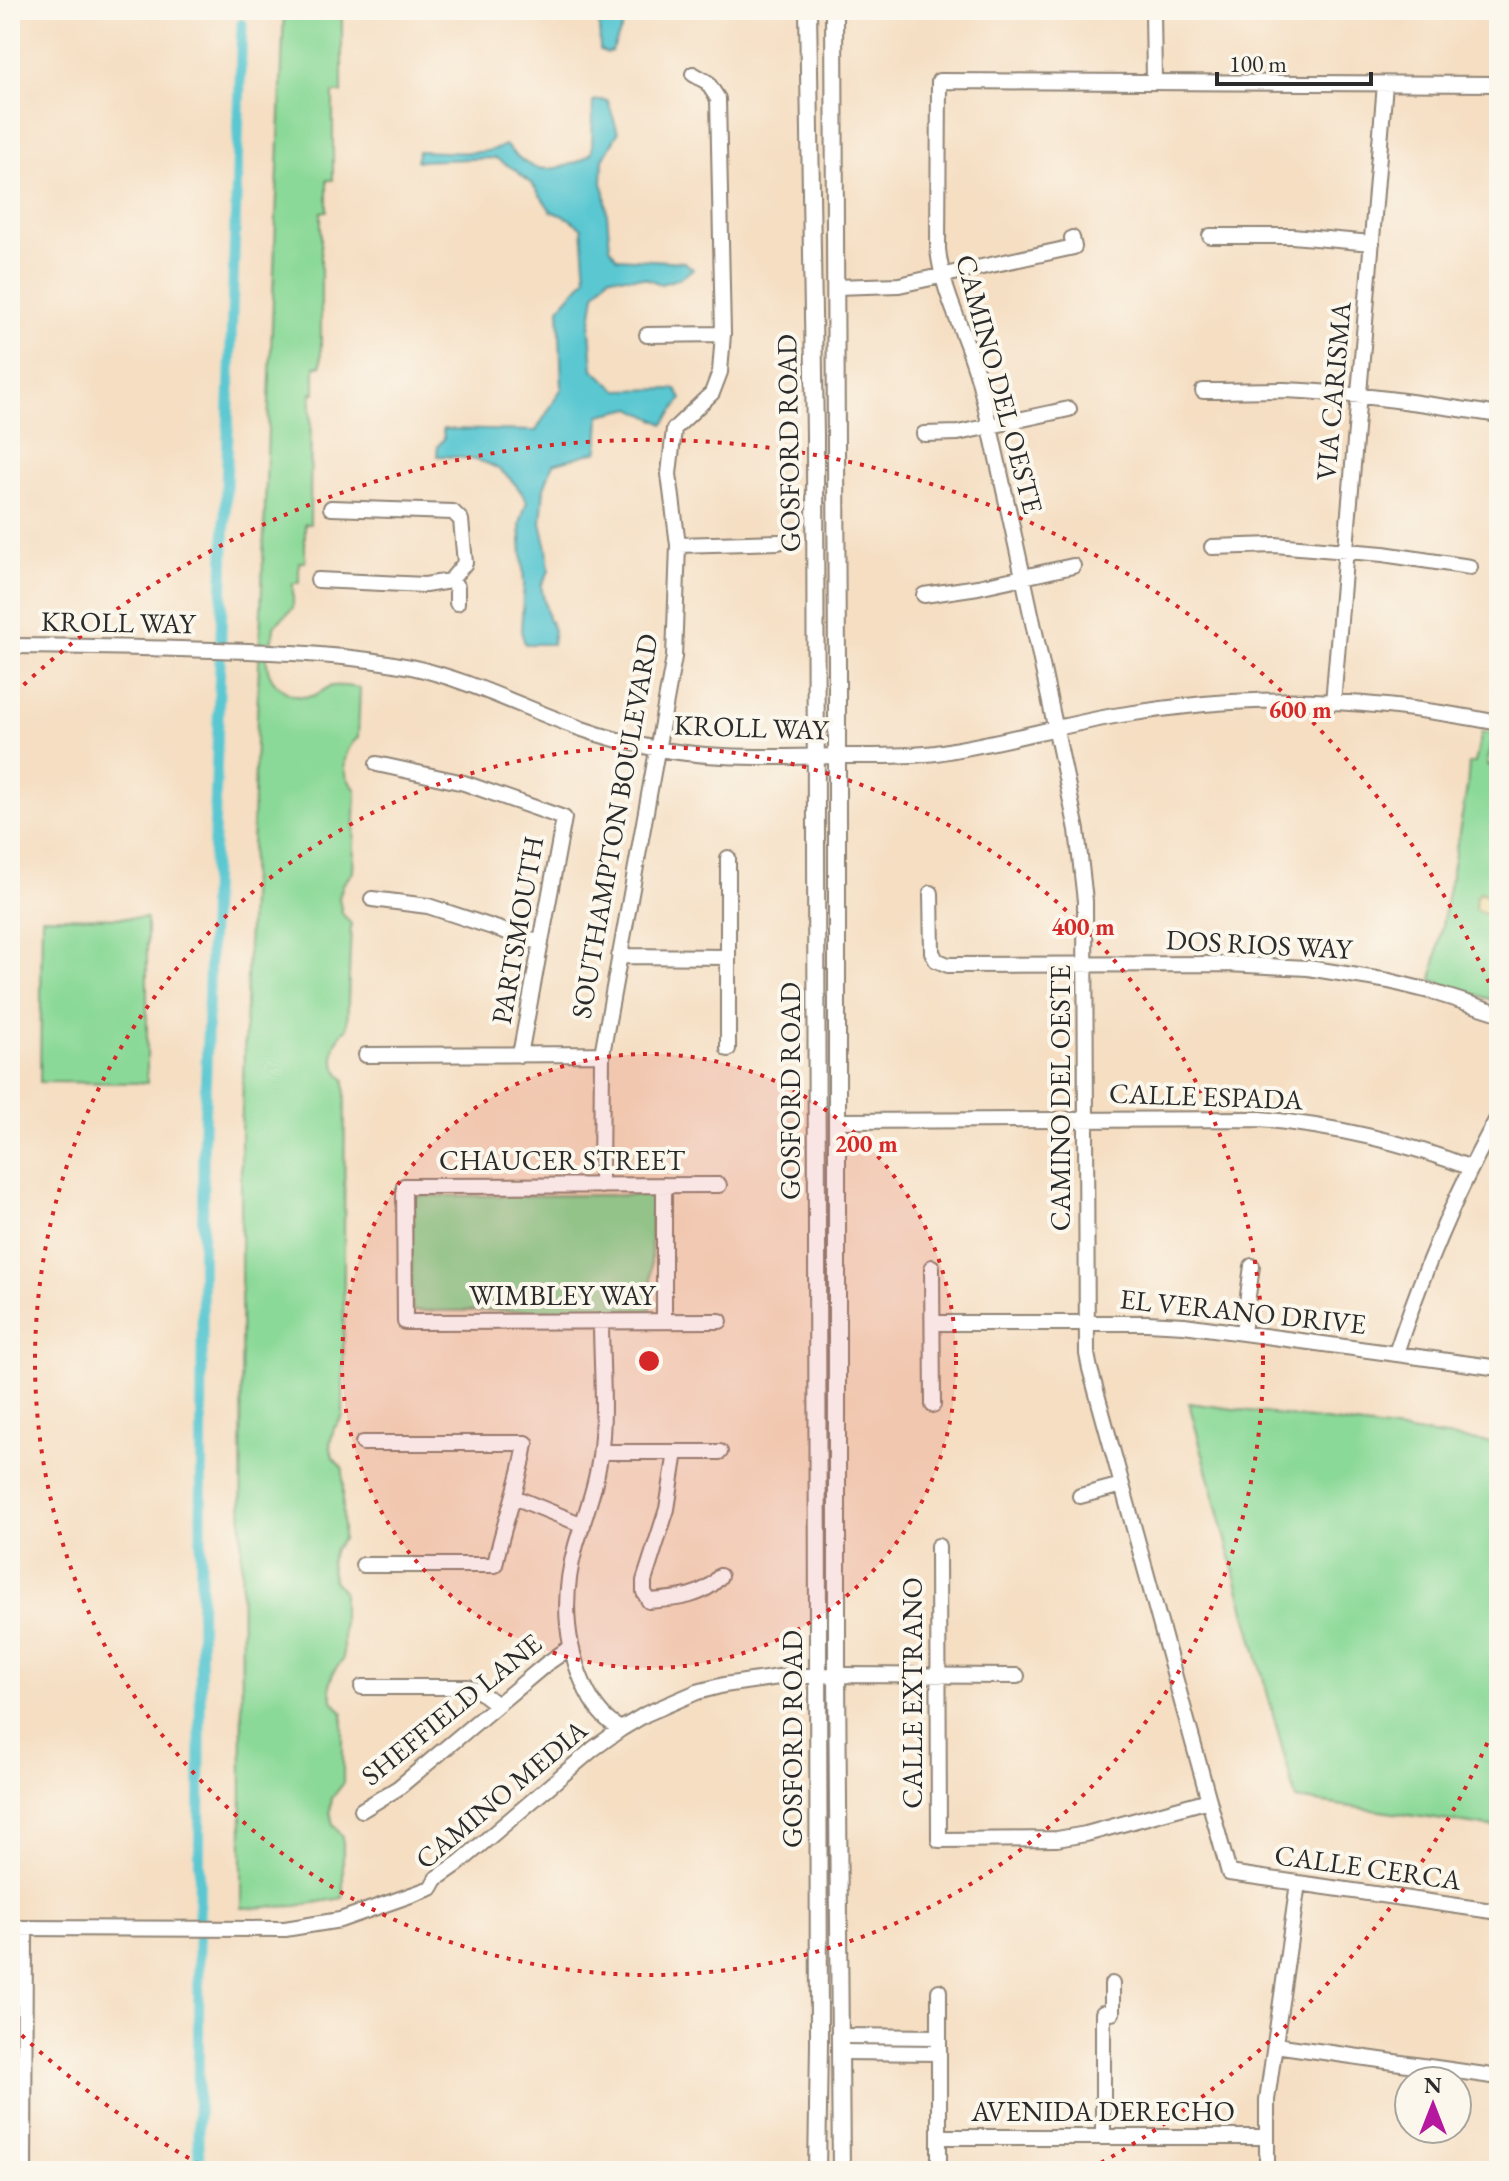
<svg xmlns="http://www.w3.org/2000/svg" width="1509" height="2181" viewBox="0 0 1509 2181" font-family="'EB Garamond',serif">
	<rect width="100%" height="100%" fill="#fbf7ec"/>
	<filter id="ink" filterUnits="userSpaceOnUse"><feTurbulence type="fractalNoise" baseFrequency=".0125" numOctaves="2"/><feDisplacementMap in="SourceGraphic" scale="16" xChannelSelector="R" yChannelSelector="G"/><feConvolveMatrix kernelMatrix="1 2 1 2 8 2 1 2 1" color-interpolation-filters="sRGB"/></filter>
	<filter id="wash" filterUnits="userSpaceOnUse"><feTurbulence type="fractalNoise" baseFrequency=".006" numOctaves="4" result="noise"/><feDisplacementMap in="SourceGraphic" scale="32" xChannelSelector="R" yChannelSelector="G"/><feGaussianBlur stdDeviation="1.8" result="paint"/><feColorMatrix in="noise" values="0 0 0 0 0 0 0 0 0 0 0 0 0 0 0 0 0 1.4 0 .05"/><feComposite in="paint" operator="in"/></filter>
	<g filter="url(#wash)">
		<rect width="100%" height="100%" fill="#f5dec2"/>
		<path fill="#8bd998" stroke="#5b8262" stroke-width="2" d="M 284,10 L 342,10 L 342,93 L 333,93 L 333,180 L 327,180 L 327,211 L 321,212 L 321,366 L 315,366 L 315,393 L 311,393 L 310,524 L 305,524 L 305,562 L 299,562 L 299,583 L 293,583 L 293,608 L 274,626 C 275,639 265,649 267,663 C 269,685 290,700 312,696 C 319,694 323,690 329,687 C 336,684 351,687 360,688 L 358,737 C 341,753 340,774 356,790 L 353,872 L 343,884 L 339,898 L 342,913 L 351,924 L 347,1028 C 330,1043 329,1064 345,1080 L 343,1417 L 334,1428 L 330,1443 L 333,1458 L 343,1469 L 343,1539 L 334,1549 L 330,1563 L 333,1579 L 343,1591 L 343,1660 L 333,1672 L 330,1686 L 333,1701 L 343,1713 L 343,1784 L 332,1798 L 330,1811 L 333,1825 L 343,1837 L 343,1898 L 297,1906 L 242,1908 L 241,1134 Z
			M 1482,732 L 1494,734 L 1487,765 L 1499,768 L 1499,1002 L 1432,980 L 1467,788 L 1469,763 L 1475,763 Z
			M 42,917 L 147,918 L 147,1083 L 40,1082 Z
			M 651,1195 L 651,1310 L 412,1311 L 411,1196 Z
			M 1189,1403 L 1499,1444 L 1499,1828 L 1296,1799 Z"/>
		<path fill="#eeda9e" stroke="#8c8264" stroke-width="2" d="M 1480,892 L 1499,901 L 1499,921 L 1475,909 L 1476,897 Z"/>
		<path fill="#5ac7d1" stroke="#42797e" stroke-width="2" d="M 601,14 L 620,14 L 624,19 L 624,24 L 612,51 L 607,53 L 600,50 L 599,16 Z
			M 601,100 L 608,101 L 618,133 L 603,159 L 602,183 L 605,192 L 610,247 L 617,258 L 684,262 L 693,269 L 680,278 L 661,284 L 645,278 L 609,276 L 595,294 L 590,328 L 593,369 L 617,390 L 676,389 L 682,399 L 664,424 L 632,408 L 600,415 L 598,451 L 553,464 L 544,488 L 541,523 L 547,548 L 549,571 L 541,586 L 548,618 L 554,630 L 552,644 L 525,644 L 521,631 L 524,584 L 520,524 L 527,501 C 504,462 479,457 437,456 L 438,446 L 444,439 L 443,429 L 536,431 L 562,388 L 559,308 L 586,278 L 582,228 L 568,218 L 551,211 L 533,185 L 514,169 L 495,158 L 417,161 L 418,151 C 441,151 486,157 505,145 C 513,153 526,166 537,168 C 553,171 582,164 592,152 L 593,101 Z"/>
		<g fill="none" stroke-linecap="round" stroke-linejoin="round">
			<path stroke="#5ac7d1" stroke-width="11" d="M 200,2171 L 198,2142 L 203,1157 L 242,24"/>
		</g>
	</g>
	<g filter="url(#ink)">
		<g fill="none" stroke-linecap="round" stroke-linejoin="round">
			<g stroke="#908476" stroke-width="18">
				<path id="minor" d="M 1153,10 L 1154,82
					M 1499,84 L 939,81 L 938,249 C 943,299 970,340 981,388 C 1015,535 1046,683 1077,830 L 1085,901 L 1087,1354 L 1090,1369 L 1229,1873 L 1499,1912
					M 1210,236 L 1292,236 L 1372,243
					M 835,287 L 899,285 L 1074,247 L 1072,238
					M 647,335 L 723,334
					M 1203,391 C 1230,391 1257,390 1284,390 C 1356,393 1428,404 1499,415
					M 924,434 L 958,433 L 1069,409
					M 678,545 L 779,542
					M 1212,547 L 1275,545 L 1383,554 L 1470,567
					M 318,580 L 425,585 L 450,581 L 465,563 L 461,520 L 453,512 L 331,508
					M 450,581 L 457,587 L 457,603
					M 924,595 L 978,587 L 1073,566
					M 10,646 C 78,646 146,648 215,650 C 280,652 347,654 411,667 C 471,680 525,709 582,729 C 628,745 675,754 723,756 C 761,758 799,757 837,756 C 870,756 903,757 936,753 C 996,744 1054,727 1114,716 C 1144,711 1174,707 1204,704 C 1302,695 1403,704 1499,723
					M 1333,703 L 1385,84
					M 377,764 L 464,783 L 564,818 L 520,1055
					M 728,858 L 728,1049
					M 931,893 L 932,952 L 936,960 L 948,965 L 1227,964 L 1308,968 L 1389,981 L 1429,991 L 1499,1013
					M 372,899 L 428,906 L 541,943
					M 619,956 L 728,957
					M 366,1055 L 602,1054
					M 837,1121 L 1260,1119 C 1334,1126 1402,1141 1471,1168
					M 664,1185 L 664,1321
					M 719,1185 L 404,1186 L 405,1322 L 720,1321
					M 601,1186 L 602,1054 L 674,657 L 678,545 L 669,474 L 674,429 L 712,393 L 720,372 L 723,334 L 718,99 L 707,82 L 693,74
					M 932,1267 L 933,1405
					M 601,1321 C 601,1365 606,1413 600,1456 C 596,1487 585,1515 576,1545 C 563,1591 564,1639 583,1683 C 591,1702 603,1720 621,1729
					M 933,1323 L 1147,1323 L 1184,1325 L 1499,1368
					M 1243,1332 L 1252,1266
					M 1396,1353 C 1423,1271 1457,1190 1499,1115
					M 601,1452 L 720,1452
					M 676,1452 L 667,1509 L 644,1581 L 644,1592 L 649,1601 C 674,1599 705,1597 720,1576
					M 1080,1496 L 1122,1485
					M 514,1497 L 583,1525
					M 938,1546 L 939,1840 L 1057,1839 L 1086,1834 L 1209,1800
					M 363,1565 L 495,1565 C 503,1523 520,1485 526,1443 L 363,1443
					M 362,1687 L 468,1687 L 479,1691 L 497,1705
					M 362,1810 L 398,1788 L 546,1664 L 571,1647
					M 10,1928 L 285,1929 L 340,1920 L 431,1888 L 436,1879 L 459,1863 L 593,1749 L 621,1729 L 646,1714 L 697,1692 L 724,1685 L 779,1677 L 837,1675 L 1017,1676
					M 939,1991 L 939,2171
					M 841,2036 L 939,2037
					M 1275,2045 L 1499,2077
					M 841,2052 L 939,2053
					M 939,2137 L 1267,2137
					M 1103,2137 L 1103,2013 L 1112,2013 L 1112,1984
					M 24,2171 L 25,1928
					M 1267,2171 L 1267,2100 L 1298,1883"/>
			</g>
			<g stroke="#908476" stroke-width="20">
				<path id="major" d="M 808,10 L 815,435 L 819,2044 L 817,2171
					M 834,10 L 837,669 L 837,1675 L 841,2171"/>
			</g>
			<use href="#minor" stroke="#fff" stroke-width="14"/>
			<use href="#major" stroke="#fff" stroke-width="16"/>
		</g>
	</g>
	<circle cx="649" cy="1361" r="307" fill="#d62828" fill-opacity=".12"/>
	<g fill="none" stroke="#d62828" stroke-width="4" stroke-dasharray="4 8">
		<circle cx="649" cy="1361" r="307"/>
		<circle cx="649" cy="1361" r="614"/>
		<path d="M1497 1721A921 921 0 0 1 1088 2170M210 2170A921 921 0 0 1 15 2029M15 693A921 921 0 0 1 1497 1001"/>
	</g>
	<g text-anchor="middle" stroke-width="8" stroke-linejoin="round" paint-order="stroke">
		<g font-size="28" fill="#2b2b2b" stroke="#fbf7ec">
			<text transform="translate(1000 384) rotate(75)" y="10">CAMINO DEL OESTE</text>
			<text transform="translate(1333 391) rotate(-85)" y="10">VIA CARISMA</text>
			<text transform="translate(788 443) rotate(-91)" y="10">GOSFORD ROAD</text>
			<text transform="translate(118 622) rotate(1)" y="10">KROLL WAY</text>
			<text transform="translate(751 727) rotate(2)" y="10">KROLL WAY</text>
			<text transform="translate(614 826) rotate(-80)" y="10">SOUTHAMPTON BOULEVARD</text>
			<text transform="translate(517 930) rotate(-80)" y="10">PARTSMOUTH</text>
			<text transform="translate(1259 944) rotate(3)" y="10">DOS RIOS WAY</text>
			<text transform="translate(790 1091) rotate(-90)" y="10">GOSFORD ROAD</text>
			<text transform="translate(1206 1096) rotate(2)" y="10">CALLE ESPADA</text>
			<text transform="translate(1060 1098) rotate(-90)" y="10">CAMINO DEL OESTE</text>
			<text x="562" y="1170">CHAUCER STREET</text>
			<text x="562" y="1305">WIMBLEY WAY</text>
			<text transform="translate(1243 1311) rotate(6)" y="10">EL VERANO DRIVE</text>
			<text transform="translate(912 1693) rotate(-90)" y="10">CALLE EXTRANO</text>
			<text transform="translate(451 1709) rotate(-39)" y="10">SHEFFIELD LANE</text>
			<text transform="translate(792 1739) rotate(-90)" y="10">GOSFORD ROAD</text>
			<text transform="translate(501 1794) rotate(-40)" y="10">CAMINO MEDIA</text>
			<text transform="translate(1368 1867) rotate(8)" y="10">CALLE CERCA</text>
			<text x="1103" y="2121">AVENIDA DERECHO</text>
		</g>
	</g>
	<circle cx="649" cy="1361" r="12" fill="#d62828" stroke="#fbf7ec" stroke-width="4"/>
	<g font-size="24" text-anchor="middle" font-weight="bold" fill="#d62828" stroke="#fbf7ec" stroke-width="8" stroke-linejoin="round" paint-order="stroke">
		<text x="1300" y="718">600 m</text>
		<text x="1083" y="935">400 m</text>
		<text x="866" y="1152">200 m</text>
	</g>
	<rect width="1509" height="2181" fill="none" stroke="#fbf7ec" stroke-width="40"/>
	<g transform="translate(1433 2105)"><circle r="38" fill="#fbf7ec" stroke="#a8a59f" stroke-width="2"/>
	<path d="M0-6L14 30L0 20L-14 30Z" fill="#b5179e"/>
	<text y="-12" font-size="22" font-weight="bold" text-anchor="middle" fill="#2b2b2b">N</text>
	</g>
	<path d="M1217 72v12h154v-12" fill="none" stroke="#2b2b2b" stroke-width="4"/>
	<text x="1229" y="72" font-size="24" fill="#2b2b2b" stroke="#fbf7ec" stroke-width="6" paint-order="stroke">100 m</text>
</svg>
